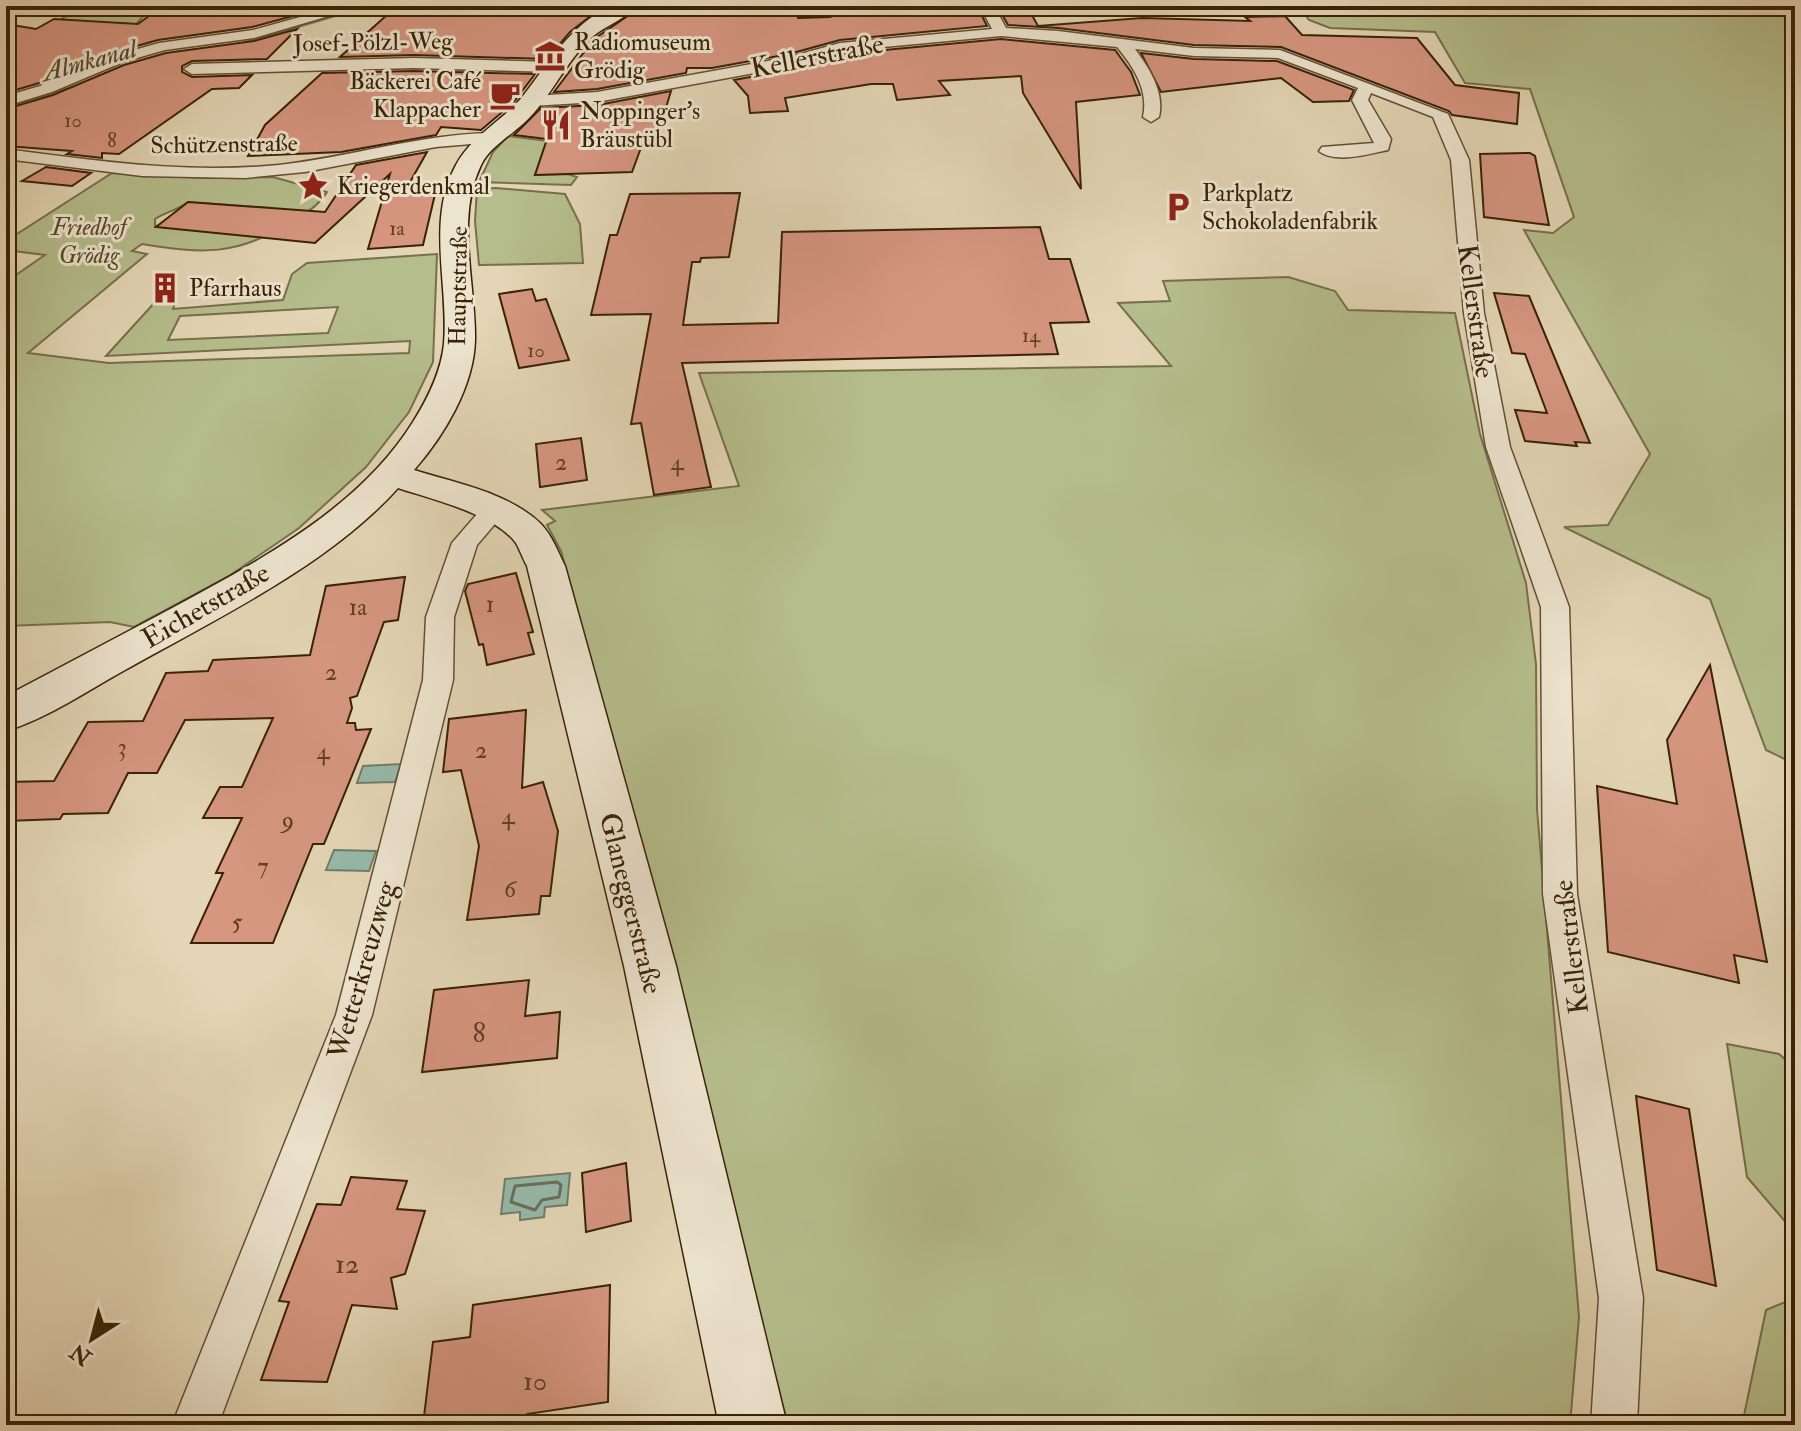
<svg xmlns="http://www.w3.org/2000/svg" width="1801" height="1431" viewBox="0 0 1801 1431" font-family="'IM FELL Double Pica',serif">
	<rect width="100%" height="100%" fill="#e3d5b5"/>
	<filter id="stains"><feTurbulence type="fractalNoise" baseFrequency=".0025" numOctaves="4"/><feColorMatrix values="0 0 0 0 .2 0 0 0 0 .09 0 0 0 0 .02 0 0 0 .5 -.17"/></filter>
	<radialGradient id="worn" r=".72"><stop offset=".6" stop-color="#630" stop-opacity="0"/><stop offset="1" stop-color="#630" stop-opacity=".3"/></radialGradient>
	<path fill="#b5bd8c" stroke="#777049" stroke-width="2" fill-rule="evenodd" d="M 84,6 L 153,6 L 109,53 L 6,42 L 49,26 Z
		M 1299,6 L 1795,6 L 1795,764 L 1766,750 L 1710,599 L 1564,527 L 1608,525 L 1650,454 L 1524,230 L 1553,233 L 1574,217 L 1530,89 L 1465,83 L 1435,32 L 1330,28 L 1309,20 Z
		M 508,136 L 564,143 L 561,151 L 543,152 L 535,175 L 567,174 L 577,177 L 571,185 L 479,182 L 493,152 Z
		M 112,173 L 206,178 L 273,177 L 327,192 C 318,207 305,213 290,223 C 236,256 203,254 142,244 L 132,251 L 147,254 L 28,353 L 109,363 L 409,353 L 410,341 L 106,356 L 156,301 L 176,300 L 173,309 L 283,300 L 292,274 L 307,263 L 437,254 L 433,362 L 409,412 L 366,467 L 299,528 L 229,576 L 134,627 L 110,622 L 6,626 L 6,279 L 10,279 L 45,255 L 6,250 L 6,241 ZM 188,202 L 271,208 L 155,226 L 155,219 C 165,212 176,211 188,202 ZM 338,307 L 328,333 L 168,340 L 180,316 Z
		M 496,188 L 565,194 L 580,224 L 583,263 L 479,265 L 475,221 L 477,189 Z
		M 1288,277 L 1335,291 L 1348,310 L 1455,313 L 1480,434 L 1526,583 L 1536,664 L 1537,809 L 1579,1317 L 1570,1425 L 788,1425 L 573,594 L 561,551 L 547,525 L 555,521 L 542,510 L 739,486 L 699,373 L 1171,366 L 1118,303 L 1170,301 L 1163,281 Z
		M 1727,1044 L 1779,1054 L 1795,1068 L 1795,1233 L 1747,1177 Z
		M 1795,1298 L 1795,1425 L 1742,1425 L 1766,1310 Z"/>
	<path fill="#96b9aa" stroke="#717d68" stroke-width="2" d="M 401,764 L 395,782 L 357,783 L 363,766 Z
		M 334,850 L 376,851 L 369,871 L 326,870 Z
		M 570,1173 L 567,1205 L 545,1207 L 544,1217 L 520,1220 L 520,1212 L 501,1214 L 505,1179 Z"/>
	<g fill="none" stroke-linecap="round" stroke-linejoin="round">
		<path stroke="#686e58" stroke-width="3" d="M 557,1182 L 561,1185 L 559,1197 L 542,1200 L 535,1210 L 511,1202 L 515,1186 Z"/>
		<path fill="#717d68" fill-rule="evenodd" d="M 364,6 L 373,6 L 230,48 L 225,47 Z
			M 76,85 L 79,87 L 78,88 L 6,108 L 6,104 Z"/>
	</g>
	<path fill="#d69680" stroke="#392206" stroke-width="2" d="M 271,6 L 318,6 L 315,10 L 252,27 L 158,40 L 112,53 L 39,83 L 6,93 L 6,24 L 36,29 L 54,19 L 138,24 L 153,13 L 263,14 Z
		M 397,6 L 467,8 L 463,12 L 550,15 L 563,6 L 601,8 L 570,32 L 547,59 L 414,55 L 340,57 Z
		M 691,6 L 794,7 L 798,18 L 830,17 L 856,6 L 968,6 L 971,10 L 979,10 L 987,26 L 840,40 L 789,54 L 712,68 L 687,68 L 686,73 L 597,89 L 554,92 L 594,39 L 635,11 L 685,15 Z
		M 1028,8 L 1038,26 L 1142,18 L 1250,21 L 1245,17 L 1285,16 L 1302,35 L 1417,38 L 1455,85 L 1519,93 L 1517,124 L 1452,115 L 1449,111 L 1281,47 L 1194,45 L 1058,28 L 1008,25 L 999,9 Z
		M 297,29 L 267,59 L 192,61 L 182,66 L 182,72 L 192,77 L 252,75 L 239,88 L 212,89 L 119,154 L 102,153 L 102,158 L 67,154 L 72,151 L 6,146 L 6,109 L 53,95 L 124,65 L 166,53 L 254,41 Z
		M 1001,39 L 1115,50 L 1131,72 L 1140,95 L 1076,102 L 1081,189 L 1023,93 L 1021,76 L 939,81 L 950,95 L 897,100 L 893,84 L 871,84 L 785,98 L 788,111 L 750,113 L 748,96 L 734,80 L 793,69 L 842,54 Z
		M 1141,53 L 1194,59 L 1277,61 L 1354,90 L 1349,101 L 1313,102 L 1281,78 L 1161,92 Z
		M 414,71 L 535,74 L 513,103 L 481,130 L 441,127 L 436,135 L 341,152 L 248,156 L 265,125 L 322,73 Z
		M 671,91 L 657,137 L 645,137 L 632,172 L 535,175 L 547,139 L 514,135 L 541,108 L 598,105 Z
		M 427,152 L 405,191 L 436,190 L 423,245 L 368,249 L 390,174 L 315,243 L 156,227 L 188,202 L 325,212 L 356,165 Z
		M 1530,153 L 1535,156 L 1549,225 L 1484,217 L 1480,154 Z
		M 46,167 L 91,173 L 72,186 L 22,181 Z
		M 740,193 L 729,257 L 701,258 L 700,262 L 692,262 L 683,325 L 778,323 L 782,232 L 1040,227 L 1049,259 L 1070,259 L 1089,322 L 1050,323 L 1058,354 L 682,363 L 711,487 L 654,495 L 641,423 L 631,424 L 651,314 L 591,315 L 610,235 L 617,235 L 630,194 Z
		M 532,289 L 536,301 L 546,299 L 569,360 L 519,368 L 499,294 Z
		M 1494,293 L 1529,296 L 1590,443 L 1575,442 L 1577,446 L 1525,441 L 1515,410 L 1547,413 L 1525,354 L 1512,353 Z
		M 581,438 L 587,480 L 540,487 L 536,444 Z
		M 516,573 L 533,632 L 528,633 L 534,654 L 487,665 L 483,644 L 479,645 L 465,591 L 468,584 Z
		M 405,577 L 398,620 L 384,622 L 357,696 L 350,698 L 352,708 L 347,723 L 355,723 L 356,730 L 371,729 L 324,844 L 313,844 L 273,943 L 191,943 L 223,873 L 216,873 L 242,818 L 203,818 L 220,787 L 242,787 L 273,718 L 185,720 L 157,773 L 128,773 L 108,813 L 63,814 L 60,819 L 6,821 L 6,782 L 54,781 L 88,722 L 143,721 L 166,673 L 208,671 L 213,660 L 310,655 L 326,586 Z
		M 1710,665 L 1767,962 L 1734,955 L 1739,983 L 1608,952 L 1597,786 L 1677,804 L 1667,740 Z
		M 526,710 L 522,788 L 543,782 L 558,831 L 550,896 L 541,896 L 539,914 L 467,920 L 479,846 L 461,770 L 443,772 L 449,719 Z
		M 529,980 L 525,1016 L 560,1012 L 557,1058 L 422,1072 L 434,990 Z
		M 1636,1096 L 1689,1109 L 1716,1286 L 1657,1270 Z
		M 626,1163 L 631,1221 L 586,1232 L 582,1173 Z
		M 351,1177 L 407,1181 L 397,1209 L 425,1211 L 405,1274 L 391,1278 L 397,1309 L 352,1305 L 327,1382 L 261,1380 L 289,1302 L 279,1301 L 317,1204 L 341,1205 Z
		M 610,1285 L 608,1402 L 527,1414 L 527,1425 L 423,1425 L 433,1342 L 470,1337 L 473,1305 Z"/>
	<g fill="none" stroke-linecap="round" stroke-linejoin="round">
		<g stroke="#644f32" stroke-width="3">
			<path id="street" d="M 340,6 L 363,6 L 254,38 L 165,50 L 123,62 L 52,92 L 6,106 L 6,96 L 40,86 L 113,56 L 159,43 L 253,30 Z
				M 980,6 L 994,6 L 1006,28 L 1058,31 L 1194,48 L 1280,50 L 1448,114 L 1469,160 L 1484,313 L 1510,447 L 1569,607 L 1577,894 L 1643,1298 L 1637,1425 L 1591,1425 L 1599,1298 L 1543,894 L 1541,607 L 1486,447 L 1464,313 L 1451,160 L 1433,117 L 1371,93 L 1368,100 L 1391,139 L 1388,150 C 1369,154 1335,164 1319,151 L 1322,147 L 1374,143 L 1352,100 L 1358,88 L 1278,58 L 1194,56 L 1135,49 C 1149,68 1165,92 1159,117 L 1151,122 L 1143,117 C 1149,90 1133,66 1117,47 L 1001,36 L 841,51 L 792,66 L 597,102 L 532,106 L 524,101 L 532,96 L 597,92 L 790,57 L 840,43 L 992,29 Z
				M 414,58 L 554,62 L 562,67 L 554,72 L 414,68 L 192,74 L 184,69 L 192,64 Z
				M 489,133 L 495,134 L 497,138 L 495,142 L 436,147 L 305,172 L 245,178 L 142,176 L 6,159 L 6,149 C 96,161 188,174 279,165 C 350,157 417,135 489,133 Z
				M 493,503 L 502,506 L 506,511 L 477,545 L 454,617 L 453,680 L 372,1015 L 218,1425 L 172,1425 L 336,1015 L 423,680 L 426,617 L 452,543 L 484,506 Z"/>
		</g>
		<g stroke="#392206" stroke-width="3">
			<path id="secondary" d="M 610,6 L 636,6 C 626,19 605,26 592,37 C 565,62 551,98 524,123 C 510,136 490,147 481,165 C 455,219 476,284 475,340 C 474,386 444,436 414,470 C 455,483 507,492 540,523 C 552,535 558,552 565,566 L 676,966 L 787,1425 L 719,1425 L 624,966 L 527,566 C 523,559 520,550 516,543 C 495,514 431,499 398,488 C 328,566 215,619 125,670 C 87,691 48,718 6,731 L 6,696 C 58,669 109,641 161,614 C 251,565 357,512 413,422 C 428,398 441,372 444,344 C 449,286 426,219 456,165 C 472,135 503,121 523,96 C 550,61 570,26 610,6 Z"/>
		</g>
		<use href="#street" fill="#ede4cf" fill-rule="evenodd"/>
		<use href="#secondary" fill="#ede4cf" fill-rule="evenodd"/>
	</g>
	<defs>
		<g id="museum-bare" transform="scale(2.4)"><path d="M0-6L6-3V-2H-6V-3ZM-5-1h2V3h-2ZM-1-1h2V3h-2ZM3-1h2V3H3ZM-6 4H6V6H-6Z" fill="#8f2418" stroke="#ede4cf" stroke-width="2.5" paint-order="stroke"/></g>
		<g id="cafe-bare" transform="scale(2.4)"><path d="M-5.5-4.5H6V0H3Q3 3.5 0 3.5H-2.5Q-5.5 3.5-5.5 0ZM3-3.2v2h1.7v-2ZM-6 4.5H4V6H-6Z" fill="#8f2418" stroke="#ede4cf" stroke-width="2.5" paint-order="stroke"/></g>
		<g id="restaurant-bare" transform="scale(2.4)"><path d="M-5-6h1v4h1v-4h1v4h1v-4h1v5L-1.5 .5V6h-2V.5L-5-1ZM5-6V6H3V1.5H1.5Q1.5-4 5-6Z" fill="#8f2418" stroke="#ede4cf" stroke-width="2.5" paint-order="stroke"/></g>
		<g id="sight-bare" transform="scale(2.4)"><path d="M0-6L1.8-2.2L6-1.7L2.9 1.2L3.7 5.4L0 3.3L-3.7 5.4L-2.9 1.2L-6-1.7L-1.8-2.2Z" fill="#8f2418" stroke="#ede4cf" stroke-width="2.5" paint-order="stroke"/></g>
		<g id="parking-bare" transform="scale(2.4)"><path d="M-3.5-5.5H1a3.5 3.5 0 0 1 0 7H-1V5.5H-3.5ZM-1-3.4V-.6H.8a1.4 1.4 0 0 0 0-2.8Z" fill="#8f2418" stroke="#ede4cf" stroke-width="2.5" paint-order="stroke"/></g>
		<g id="building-bare" transform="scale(2.4)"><path d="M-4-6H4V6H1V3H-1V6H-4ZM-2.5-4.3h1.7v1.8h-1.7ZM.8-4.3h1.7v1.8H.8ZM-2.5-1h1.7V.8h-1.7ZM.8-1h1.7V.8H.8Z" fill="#8f2418" stroke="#ede4cf" stroke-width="2.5" paint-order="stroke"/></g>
	</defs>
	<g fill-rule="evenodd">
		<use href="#museum-bare" x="550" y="56"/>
		<use href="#cafe-bare" x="505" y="95"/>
		<use href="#restaurant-bare" x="556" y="125"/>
		<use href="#sight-bare" x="313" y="186"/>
		<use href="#parking-bare" x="1178" y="207"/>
		<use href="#building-bare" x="165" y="288"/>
	</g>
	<g text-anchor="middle" stroke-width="6" stroke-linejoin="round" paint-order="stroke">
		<g font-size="20" fill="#603f24">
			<text x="73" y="127">10</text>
			<text x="112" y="147">8</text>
			<text x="397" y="235">1a</text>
			<text x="1031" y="342">14</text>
			<text x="536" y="357">10</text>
		</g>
		<g font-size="24" fill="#392206" stroke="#ede4cf">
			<text transform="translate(373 42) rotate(-1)" y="8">Josef-Pölzl-Weg</text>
			<text transform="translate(224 144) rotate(-1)" y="8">Schützenstraße</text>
			<text transform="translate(458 286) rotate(-89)" y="8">Hauptstraße</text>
		</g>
		<g font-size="24" fill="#392206" stroke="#ede4cf" text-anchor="start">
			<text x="574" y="50">Radiomuseum<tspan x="574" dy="28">Grödig</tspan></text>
			<text x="481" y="89" text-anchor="end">Bäckerei Café<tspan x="481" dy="28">Klappacher</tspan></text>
			<text x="580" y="119">Noppinger's<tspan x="580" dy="28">Bräustübl</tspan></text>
			<text x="337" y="194">Kriegerdenkmal</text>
			<text x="1202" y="201">Parkplatz<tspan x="1202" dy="28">Schokoladenfabrik</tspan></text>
			<text x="189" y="296">Pfarrhaus</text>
		</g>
		<g font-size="24" font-style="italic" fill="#584928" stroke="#ede4cf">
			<text x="89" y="235">Friedhof<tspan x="89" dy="28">Grödig</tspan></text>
		</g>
		<g font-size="24" fill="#603f24">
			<text x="561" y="470">2</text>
			<text x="677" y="470">4</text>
			<text x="490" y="612">1</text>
			<text x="358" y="615">1a</text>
			<text x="331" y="680">2</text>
			<text x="122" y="755">3</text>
			<text x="481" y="758">2</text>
			<text x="323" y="759">4</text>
			<text x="508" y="824">4</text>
			<text x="288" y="828">9</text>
			<text x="263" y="874">7</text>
			<text x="510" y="897">6</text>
			<text x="237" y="930">5</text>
		</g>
		<g font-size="26" font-style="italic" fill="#50482f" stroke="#ede4cf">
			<text transform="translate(89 60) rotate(-15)" y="9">Almkanal</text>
		</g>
		<g font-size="28" fill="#392206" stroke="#ede4cf">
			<text transform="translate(817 55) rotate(-11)" y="10">Kellerstraße</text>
			<text transform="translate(1477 311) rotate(82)" y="10">Kellerstraße</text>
			<text transform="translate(205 605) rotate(-30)" y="10">Eichetstraße</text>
			<text transform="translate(632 903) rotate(76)" y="10">Glaneggerstraße</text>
			<text transform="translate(1570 947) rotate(-97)" y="10">Kellerstraße</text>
			<text transform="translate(361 970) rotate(-74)" y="10">Wetterkreuzweg</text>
		</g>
		<g font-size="28" fill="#603f24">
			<text x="479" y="1042">8</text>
			<text x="347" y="1273">12</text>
			<text x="535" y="1390">10</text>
		</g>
	</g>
	<rect width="1801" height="1431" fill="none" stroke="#e3d5b5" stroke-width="32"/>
	<rect x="8" y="8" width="1785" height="1415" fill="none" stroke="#392206" stroke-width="4"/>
	<rect x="16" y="16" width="1769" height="1399" fill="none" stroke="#392206" stroke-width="2"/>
	<g transform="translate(92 1339) rotate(216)" stroke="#ede4cf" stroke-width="6" paint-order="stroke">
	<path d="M0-6L14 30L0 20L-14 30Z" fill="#392206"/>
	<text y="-12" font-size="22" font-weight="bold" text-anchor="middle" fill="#392206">N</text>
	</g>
	<rect width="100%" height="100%" filter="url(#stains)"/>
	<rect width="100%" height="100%" fill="url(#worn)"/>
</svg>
